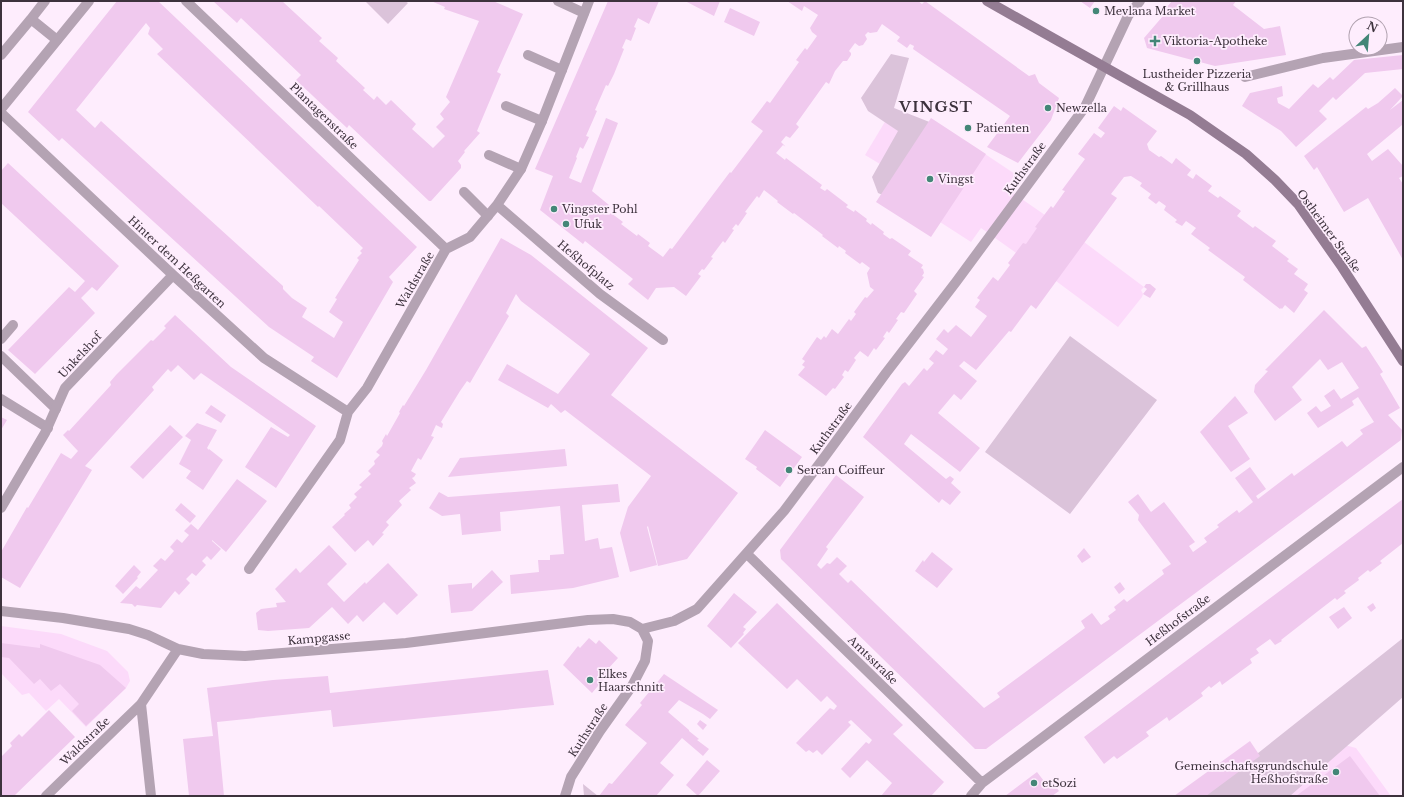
<svg xmlns="http://www.w3.org/2000/svg" width="1404" height="797" viewBox="0 0 1404 797" font-family="'Libre Baskerville',serif">
	<rect width="100%" height="100%" fill="#feedfd"/>
	<path fill="#fcdafa" d="M 889,115 L 985,154 L 1015,174 L 1006,188 L 1084,242 L 1144,287 L 1141,290 L 1143,294 L 1142,297 L 1118,327 L 1056,281 L 981,228 L 971,242 L 892,191 L 895,173 L 865,155 Z
		M 1,626 L 61,634 L 107,651 L 128,672 L 130,681 L 126,688 L 86,727 L 59,699 L 46,711 L 29,693 L 22,695 L 1,673 Z
		M 1337,743 L 1356,748 L 1391,796 L 1266,796 Z"/>
	<path fill="#dbc3da" d="M 365,1 L 405,1 L 408,3 L 388,24 Z
		M 891,54 L 909,58 L 894,108 L 932,123 L 885,196 L 878,193 L 872,177 L 898,131 L 868,111 L 861,98 Z
		M 1070,336 L 1157,400 L 1070,514 L 985,452 Z
		M 1403,638 L 1403,697 L 1290,796 L 1204,796 Z
		M 583,784 L 598,796 L 584,796 Z"/>
	<path fill="#f0c9ee" fill-rule="evenodd" d="M 117,1 L 158,1 L 417,247 L 389,277 L 393,282 L 337,378 L 311,361 L 314,357 L 269,327 L 62,138 L 59,141 L 28,112 ZM 146,23 L 150,28 L 148,34 L 163,49 L 157,54 L 318,207 L 319,206 L 363,248 L 360,251 L 362,253 L 357,258 L 359,260 L 335,298 L 337,299 L 329,312 L 343,322 L 334,338 L 302,317 L 307,308 L 292,298 L 283,289 L 283,286 L 101,121 L 95,128 L 76,110 Z
		M 213,1 L 282,1 L 322,38 L 319,41 L 338,58 L 336,61 L 365,88 L 363,90 L 374,100 L 377,96 L 386,105 L 391,100 L 416,124 L 412,129 L 433,148 L 445,136 L 436,127 L 444,119 L 440,114 L 450,102 L 446,97 L 479,21 L 444,9 L 445,7 L 431,1 L 493,1 L 523,14 L 497,72 L 501,74 L 477,131 L 480,133 L 464,151 L 465,152 L 458,161 L 461,165 L 461,168 L 431,201 L 429,201 L 349,125 L 347,128 L 296,80 L 301,75 L 241,18 L 237,23 Z
		M 608,1 L 659,1 L 649,24 L 638,18 L 634,27 L 636,28 L 631,41 L 626,39 L 622,48 L 624,49 L 614,74 L 608,86 L 606,85 L 595,110 L 597,111 L 586,136 L 589,137 L 583,149 L 580,147 L 576,157 L 577,158 L 569,178 L 581,183 L 606,118 L 618,123 L 592,191 L 609,205 L 604,211 L 609,215 L 611,213 L 623,222 L 621,224 L 637,236 L 638,234 L 650,243 L 648,246 L 663,257 L 670,248 L 672,249 L 730,172 L 731,173 L 763,131 L 751,122 L 767,101 L 770,103 L 799,62 L 796,60 L 805,48 L 807,50 L 817,36 L 812,32 L 810,28 L 818,15 L 804,6 L 802,11 L 787,1 L 918,1 L 922,4 L 925,1 L 1029,76 L 1035,74 L 1039,83 L 1059,98 L 1051,120 L 1018,163 L 987,147 L 1010,116 L 913,49 L 914,46 L 910,44 L 907,48 L 897,41 L 900,37 L 882,24 L 877,32 L 870,33 L 868,32 L 865,35 L 867,39 L 863,45 L 859,46 L 855,43 L 849,51 L 851,53 L 851,55 L 847,61 L 843,61 L 835,71 L 829,84 L 826,82 L 796,124 L 799,127 L 790,138 L 786,136 L 781,142 L 786,147 L 783,145 L 776,153 L 785,160 L 786,158 L 822,185 L 820,188 L 825,191 L 827,189 L 848,205 L 846,207 L 854,212 L 855,210 L 867,219 L 866,221 L 871,225 L 872,223 L 884,232 L 883,234 L 890,239 L 892,238 L 911,251 L 908,255 L 923,265 L 921,268 L 923,269 L 924,273 L 922,276 L 924,277 L 914,291 L 917,294 L 904,313 L 901,312 L 896,319 L 898,320 L 889,333 L 887,331 L 883,337 L 885,338 L 876,350 L 874,348 L 868,357 L 860,351 L 854,358 L 856,360 L 848,372 L 845,370 L 842,375 L 844,377 L 835,389 L 833,388 L 826,396 L 798,375 L 805,367 L 802,365 L 805,361 L 802,359 L 817,337 L 821,340 L 824,336 L 826,338 L 832,329 L 838,334 L 849,319 L 851,321 L 856,314 L 854,312 L 865,297 L 867,298 L 874,290 L 870,287 L 867,273 L 870,268 L 862,262 L 860,264 L 845,253 L 846,251 L 839,246 L 838,248 L 822,236 L 823,235 L 794,213 L 793,214 L 777,202 L 778,201 L 764,190 L 759,198 L 757,196 L 745,212 L 747,213 L 738,226 L 736,224 L 732,229 L 734,230 L 725,243 L 723,241 L 711,257 L 713,258 L 704,270 L 702,269 L 698,274 L 701,276 L 686,296 L 674,287 L 656,288 L 648,300 L 628,284 L 633,279 L 585,241 L 583,244 L 540,210 L 553,176 L 535,169 Z
		M 685,1 L 720,1 L 714,16 Z
		M 1080,1 L 1095,1 L 1090,8 Z
		M 1172,1 L 1236,1 L 1233,5 L 1264,29 L 1280,26 L 1286,55 L 1215,66 L 1147,48 L 1144,38 L 1169,9 L 1167,7 Z
		M 730,8 L 760,22 L 754,36 L 724,22 Z
		M 1403,55 L 1403,69 L 1365,73 L 1336,100 L 1333,97 L 1319,111 L 1327,119 L 1296,147 L 1281,131 L 1242,106 L 1250,93 L 1282,86 L 1283,96 L 1277,98 L 1278,103 L 1289,109 L 1313,84 L 1318,88 L 1330,77 L 1333,80 L 1354,60 Z
		M 1395,88 L 1403,96 L 1390,110 L 1403,100 L 1403,126 L 1402,125 L 1367,154 L 1372,161 L 1388,149 L 1403,166 L 1403,176 L 1399,178 L 1403,184 L 1403,260 L 1368,198 L 1344,212 L 1317,167 L 1314,170 L 1304,156 L 1366,107 L 1368,109 L 1378,103 Z
		M 1114,106 L 1121,111 L 1123,107 L 1157,131 L 1147,144 L 1149,150 L 1159,157 L 1161,156 L 1172,164 L 1176,158 L 1191,170 L 1187,175 L 1193,179 L 1196,174 L 1212,186 L 1208,191 L 1218,198 L 1220,196 L 1241,211 L 1237,216 L 1253,228 L 1255,226 L 1276,241 L 1272,246 L 1289,259 L 1287,261 L 1298,269 L 1294,274 L 1308,284 L 1304,290 L 1308,293 L 1294,313 L 1285,305 L 1282,309 L 1281,308 L 1280,309 L 1243,280 L 1245,277 L 1208,250 L 1210,248 L 1191,234 L 1196,228 L 1186,221 L 1182,226 L 1175,222 L 1177,220 L 1164,210 L 1166,206 L 1159,201 L 1156,204 L 1148,198 L 1151,194 L 1140,186 L 1142,183 L 1131,176 L 1124,177 L 1111,194 L 1117,198 L 1036,309 L 1031,305 L 1011,332 L 1009,331 L 976,370 L 964,361 L 959,366 L 977,381 L 961,400 L 954,394 L 938,413 L 980,448 L 960,472 L 911,434 L 904,444 L 946,479 L 950,476 L 954,479 L 951,483 L 961,492 L 950,505 L 942,499 L 939,503 L 863,437 L 902,384 L 905,382 L 909,386 L 924,368 L 927,371 L 934,363 L 929,359 L 936,350 L 943,355 L 948,349 L 936,339 L 944,329 L 948,333 L 956,325 L 971,337 L 978,328 L 987,316 L 975,307 L 980,300 L 977,298 L 993,277 L 998,281 L 1010,265 L 1008,263 L 1023,243 L 1026,244 L 1037,228 L 1035,227 L 1051,206 L 1053,208 L 1065,191 L 1062,190 L 1085,159 L 1078,154 L 1094,133 L 1101,138 L 1105,133 L 1098,128 Z
		M 931,118 L 986,154 L 931,237 L 876,202 Z
		M 8,163 L 119,266 L 97,291 L 92,287 L 81,298 L 95,313 L 35,374 L 8,350 L 69,287 L 75,292 L 85,281 L 1,203 L 1,171 Z
		M 501,238 L 531,255 L 648,348 L 611,395 L 738,493 L 687,559 L 658,566 L 648,526 L 647,527 L 657,565 L 630,572 L 620,533 L 628,507 L 651,476 L 565,410 L 561,413 L 551,404 L 548,408 L 498,380 L 507,364 L 558,394 L 590,354 L 521,301 L 516,294 L 506,313 L 509,316 L 470,383 L 467,381 L 460,391 L 441,422 L 443,424 L 442,428 L 436,425 L 431,436 L 434,437 L 421,460 L 418,458 L 411,471 L 416,474 L 414,477 L 412,478 L 416,483 L 409,488 L 411,490 L 399,501 L 402,505 L 386,522 L 389,525 L 382,533 L 384,534 L 373,546 L 368,540 L 355,552 L 332,527 L 345,515 L 344,514 L 351,508 L 349,505 L 357,497 L 354,494 L 362,487 L 359,485 L 371,474 L 368,471 L 375,464 L 374,461 L 380,455 L 376,452 L 382,446 L 383,443 L 382,441 L 386,434 L 387,436 L 400,413 L 399,412 L 403,405 L 404,406 L 426,370 Z
		M 1146,284 L 1150,284 L 1156,289 L 1150,298 L 1143,294 L 1147,289 L 1144,287 Z
		M 1324,310 L 1362,348 L 1366,346 L 1383,372 L 1380,374 L 1400,408 L 1388,415 L 1402,430 L 1401,440 L 986,749 L 975,749 L 781,559 L 780,550 L 836,475 L 864,497 L 826,547 L 828,549 L 817,565 L 821,569 L 827,563 L 830,564 L 837,557 L 847,566 L 839,574 L 848,583 L 851,580 L 984,708 L 1000,697 L 997,693 L 1085,628 L 1081,621 L 1092,613 L 1101,625 L 1110,619 L 1108,616 L 1116,610 L 1114,607 L 1124,599 L 1127,602 L 1164,574 L 1162,570 L 1171,564 L 1138,520 L 1139,515 L 1128,502 L 1138,494 L 1151,512 L 1164,502 L 1195,542 L 1189,546 L 1193,552 L 1207,542 L 1204,538 L 1219,527 L 1217,525 L 1237,510 L 1239,513 L 1253,502 L 1235,478 L 1250,467 L 1266,489 L 1256,496 L 1258,499 L 1292,473 L 1294,476 L 1342,441 L 1347,447 L 1363,434 L 1360,430 L 1374,422 L 1358,397 L 1352,401 L 1354,405 L 1318,428 L 1307,413 L 1316,406 L 1321,412 L 1331,406 L 1324,396 L 1334,389 L 1341,399 L 1359,388 L 1342,362 L 1328,370 L 1320,359 L 1292,387 L 1302,400 L 1275,421 L 1254,392 L 1255,385 L 1268,371 L 1265,370 Z
		M 175,315 L 231,367 L 316,426 L 276,488 L 245,467 L 271,427 L 288,437 L 290,435 L 201,373 L 194,380 L 178,365 L 171,372 L 168,369 L 152,387 L 154,390 L 144,401 L 85,466 L 92,470 L 20,588 L 1,577 L 1,552 L 27,507 L 28,508 L 61,453 L 71,459 L 78,451 L 63,435 L 68,430 L 69,431 L 111,385 L 110,382 L 116,375 L 151,340 L 153,341 L 166,328 L 164,326 Z
		M 1235,396 L 1248,413 L 1228,426 L 1250,459 L 1231,472 L 1200,432 Z
		M 211,405 L 226,415 L 221,423 L 205,413 Z
		M 1,417 L 7,420 L 1,430 Z
		M 197,423 L 217,430 L 207,448 L 209,450 L 209,449 L 223,460 L 203,490 L 186,478 L 191,471 L 179,464 L 191,440 L 185,436 Z
		M 170,425 L 183,437 L 143,479 L 130,467 Z
		M 765,430 L 802,457 L 780,487 L 756,469 L 757,467 L 745,459 Z
		M 565,449 L 567,466 L 448,477 L 460,458 Z
		M 237,479 L 267,501 L 226,552 L 212,540 L 212,541 L 221,549 L 211,560 L 207,556 L 202,561 L 206,565 L 196,576 L 192,573 L 186,579 L 190,583 L 179,595 L 175,591 L 161,608 L 137,605 L 135,607 L 132,604 L 120,603 L 136,586 L 140,589 L 158,570 L 153,566 L 161,558 L 165,561 L 174,551 L 170,547 L 177,539 L 182,543 L 189,535 L 184,531 L 191,524 L 198,530 Z
		M 618,484 L 620,502 L 582,505 L 585,541 L 598,538 L 600,549 L 612,547 L 619,577 L 573,588 L 511,594 L 510,575 L 539,572 L 538,560 L 550,560 L 550,555 L 564,554 L 560,506 L 500,512 L 501,531 L 462,535 L 460,514 L 442,516 L 429,508 L 439,492 L 448,497 Z
		M 1403,499 L 1403,543 L 1380,561 L 1382,563 L 1370,572 L 1368,570 L 1358,578 L 1359,580 L 1344,591 L 1346,593 L 1337,600 L 1335,598 L 1322,608 L 1281,640 L 1282,641 L 1275,645 L 1270,639 L 1256,649 L 1259,653 L 1250,659 L 1252,663 L 1222,685 L 1220,681 L 1211,688 L 1209,686 L 1201,693 L 1203,696 L 1169,721 L 1167,717 L 1156,725 L 1146,732 L 1149,736 L 1117,759 L 1114,756 L 1104,764 L 1084,737 Z
		M 181,503 L 196,516 L 190,523 L 175,510 Z
		M 329,545 L 347,564 L 327,584 L 344,602 L 365,582 L 366,584 L 388,563 L 418,595 L 397,615 L 384,602 L 363,622 L 357,615 L 348,624 L 332,607 L 309,628 L 268,631 L 258,630 L 256,613 L 261,609 L 277,607 L 276,603 L 286,602 L 275,589 L 296,568 L 300,573 Z
		M 1084,548 L 1091,557 L 1082,563 L 1077,556 Z
		M 932,552 L 953,569 L 937,588 L 915,571 L 923,560 L 924,562 Z
		M 134,565 L 141,572 L 137,577 L 138,578 L 123,594 L 115,586 Z
		M 492,570 L 503,582 L 472,611 L 451,613 L 448,585 L 472,583 L 472,589 Z
		M 1120,582 L 1125,589 L 1119,594 L 1114,587 Z
		M 734,593 L 757,612 L 743,627 L 746,629 L 743,633 L 744,634 L 731,648 L 707,626 Z
		M 777,603 L 903,725 L 893,734 L 944,782 L 931,796 L 881,796 L 892,783 L 867,760 L 850,778 L 841,769 L 866,742 L 869,744 L 872,740 L 851,720 L 848,722 L 851,725 L 850,726 L 822,755 L 817,750 L 813,753 L 809,750 L 806,752 L 796,743 L 830,708 L 834,710 L 837,706 L 827,696 L 821,702 L 797,679 L 787,689 L 738,643 Z
		M 1373,603 L 1376,608 L 1371,612 L 1367,607 Z
		M 1344,607 L 1352,618 L 1338,629 L 1329,617 Z
		M 589,638 L 596,644 L 599,640 L 618,658 L 606,671 L 609,673 L 592,693 L 563,665 L 578,646 L 580,648 Z
		M 1,643 L 40,648 L 40,644 L 100,665 L 126,688 L 86,726 L 72,711 L 79,704 L 60,684 L 51,691 L 40,679 L 34,684 L 9,658 L 1,657 Z
		M 548,670 L 554,705 L 333,727 L 331,710 L 217,722 L 224,796 L 189,796 L 183,739 L 213,736 L 207,688 L 273,680 L 328,676 L 330,693 Z
		M 664,674 L 718,710 L 710,719 L 703,714 L 679,700 L 668,712 L 689,730 L 689,731 L 699,739 L 697,740 L 709,749 L 703,756 L 682,738 L 660,763 L 674,775 L 656,796 L 599,796 L 609,783 L 612,784 L 647,743 L 625,725 L 642,705 L 640,703 Z
		M 49,710 L 75,737 L 14,796 L 1,796 L 1,757 L 12,746 L 10,743 L 19,734 L 22,737 Z
		M 700,720 L 707,725 L 703,730 L 697,724 Z
		M 1250,741 L 1260,756 L 1206,796 L 1174,796 Z
		M 1350,756 L 1380,796 L 1296,796 Z
		M 707,760 L 720,771 L 698,796 L 686,785 Z
		M 1037,772 L 1047,785 L 1052,782 L 1059,791 L 1052,796 L 1005,796 Z"/>
	<g fill="none" stroke-linecap="round" stroke-linejoin="round">
		<path stroke="#b4a3b3" stroke-width="10" d="M 558,1 L 584,13
			M 31,19 L 45,1
			M 1,55 L 31,19 L 57,40
			M 528,55 L 562,70
			M 506,106 L 542,121
			M 489,155 L 521,169
			M 464,192 L 488,216
			M 1,339 L 13,325
			M 1,356 L 56,409
			M 1,399 L 48,428"/>
		<path stroke="#b4a3b3" stroke-width="10" d="M 186,1 L 446,249
			M 1245,77 L 1323,58 L 1403,47
			M 1,113 L 173,275 L 264,358 L 348,412
			M 497,205 L 600,294 L 663,340
			M 1,508 L 45,433 L 65,388 L 173,275
			M 747,554 L 982,783
			M 249,569 L 340,440 L 348,412 L 367,388 L 446,249 L 470,237 L 497,205 L 521,169 L 542,121 L 589,1
			M 1,611 L 63,618 L 129,629 L 148,635 L 178,649 L 203,654 L 245,656 L 406,643 L 588,620 L 613,619 L 630,622 L 642,629 L 648,641 L 645,661 L 632,686 L 600,731 L 571,777 L 565,796
			M 642,629 L 674,621 L 697,609 L 784,511 L 826,455 L 886,373 L 956,282 L 1085,107 L 1128,16 L 1140,1
			M 141,704 L 151,796
			M 46,796 L 141,704 L 178,649
			M 971,796 L 982,783 L 1403,467"/>
		<path stroke="#b4a3b3" stroke-width="10" d="M 1,109 L 89,1"/>
		<path stroke="#947c93" stroke-width="10" d="M 987,1 L 1190,115 L 1246,154 L 1275,180 L 1298,204 L 1342,267 L 1403,361"/>
	</g>
	<g fill="#438677" stroke="#feedfd" stroke-width="1.5">
		<circle cx="1096" cy="11" r="4"/>
		<path d="M1153 35h4v4h4v4h-4v4h-4v-4h-4v-4h4z"/>
		<circle cx="1197" cy="61" r="4"/>
		<circle cx="1048" cy="108" r="4"/>
		<circle cx="968" cy="128" r="4"/>
		<circle cx="930" cy="179" r="4"/>
		<circle cx="554" cy="209" r="4"/>
		<circle cx="566" cy="224" r="4"/>
		<circle cx="789" cy="470" r="4"/>
		<circle cx="590" cy="680" r="4"/>
		<circle cx="1336" cy="772" r="4"/>
		<circle cx="1034" cy="783" r="4"/>
	</g>
	<g text-anchor="middle" stroke-width="3.5" stroke-linejoin="round" paint-order="stroke">
		<g font-size="11" fill="#3d323d" stroke="#feedfd" text-anchor="start">
			<text x="1104" y="15">Mevlana Market</text>
			<text x="1163" y="45">Viktoria-Apotheke</text>
			<text x="1197" y="78" text-anchor="middle">Lustheider Pizzeria<tspan x="1197" dy="13">&amp; Grillhaus</tspan></text>
			<text x="1056" y="112">Newzella</text>
			<text x="976" y="132">Patienten</text>
			<text x="938" y="183">Vingst</text>
			<text x="562" y="213">Vingster Pohl</text>
			<text x="574" y="228">Ufuk</text>
			<text x="797" y="474">Sercan Coiffeur</text>
			<text x="598" y="678">Elkes<tspan x="598" dy="13">Haarschnitt</tspan></text>
			<text x="1328" y="770" text-anchor="end">Gemeinschaftsgrundschule<tspan x="1328" dy="13">Heßhofstraße</tspan></text>
			<text x="1042" y="787">etSozi</text>
		</g>
		<g font-size="11" fill="#3d323d" stroke="#feedfd">
			<text transform="translate(324 116) rotate(44)" y="4">Plantagenstraße</text>
			<text transform="translate(1025 168) rotate(-54)" y="4">Kuthstraße</text>
			<text transform="translate(1329 231) rotate(54)" y="4">Ostheimer Straße</text>
			<text transform="translate(177 262) rotate(43)" y="4">Hinter dem Heßgarten</text>
			<text transform="translate(586 265) rotate(40)" y="4">Heßhofplatz</text>
			<text transform="translate(415 280) rotate(-60)" y="4">Waldstraße</text>
			<text transform="translate(80 355) rotate(-47)" y="4">Unkelshof</text>
			<text transform="translate(831 428) rotate(-54)" y="4">Kuthstraße</text>
			<text transform="translate(1178 620) rotate(-37)" y="4">Heßhofstraße</text>
			<text transform="translate(319 638) rotate(-5)" y="4">Kampgasse</text>
			<text transform="translate(873 660) rotate(44)" y="4">Amtsstraße</text>
			<text transform="translate(588 730) rotate(-57)" y="4">Kuthstraße</text>
			<text transform="translate(85 741) rotate(-44)" y="4">Waldstraße</text>
		</g>
		<g font-size="15" font-weight="bold" letter-spacing="1" fill="#3d323d" stroke="#feedfd">
			<text x="936" y="112">VINGST</text>
		</g>
	</g>
	<rect width="1404" height="797" fill="none" stroke="#3d323d" stroke-width="4"/>
	<g transform="translate(1368 36) rotate(26)"><circle r="19" fill="#feedfd" stroke="#b1a2b0"/>
	<path d="M0-3L7 15L0 10L-7 15Z" fill="#438677"/>
	<text y="-6" font-size="11" font-weight="bold" text-anchor="middle" fill="#3d323d">N</text>
	</g>
</svg>
